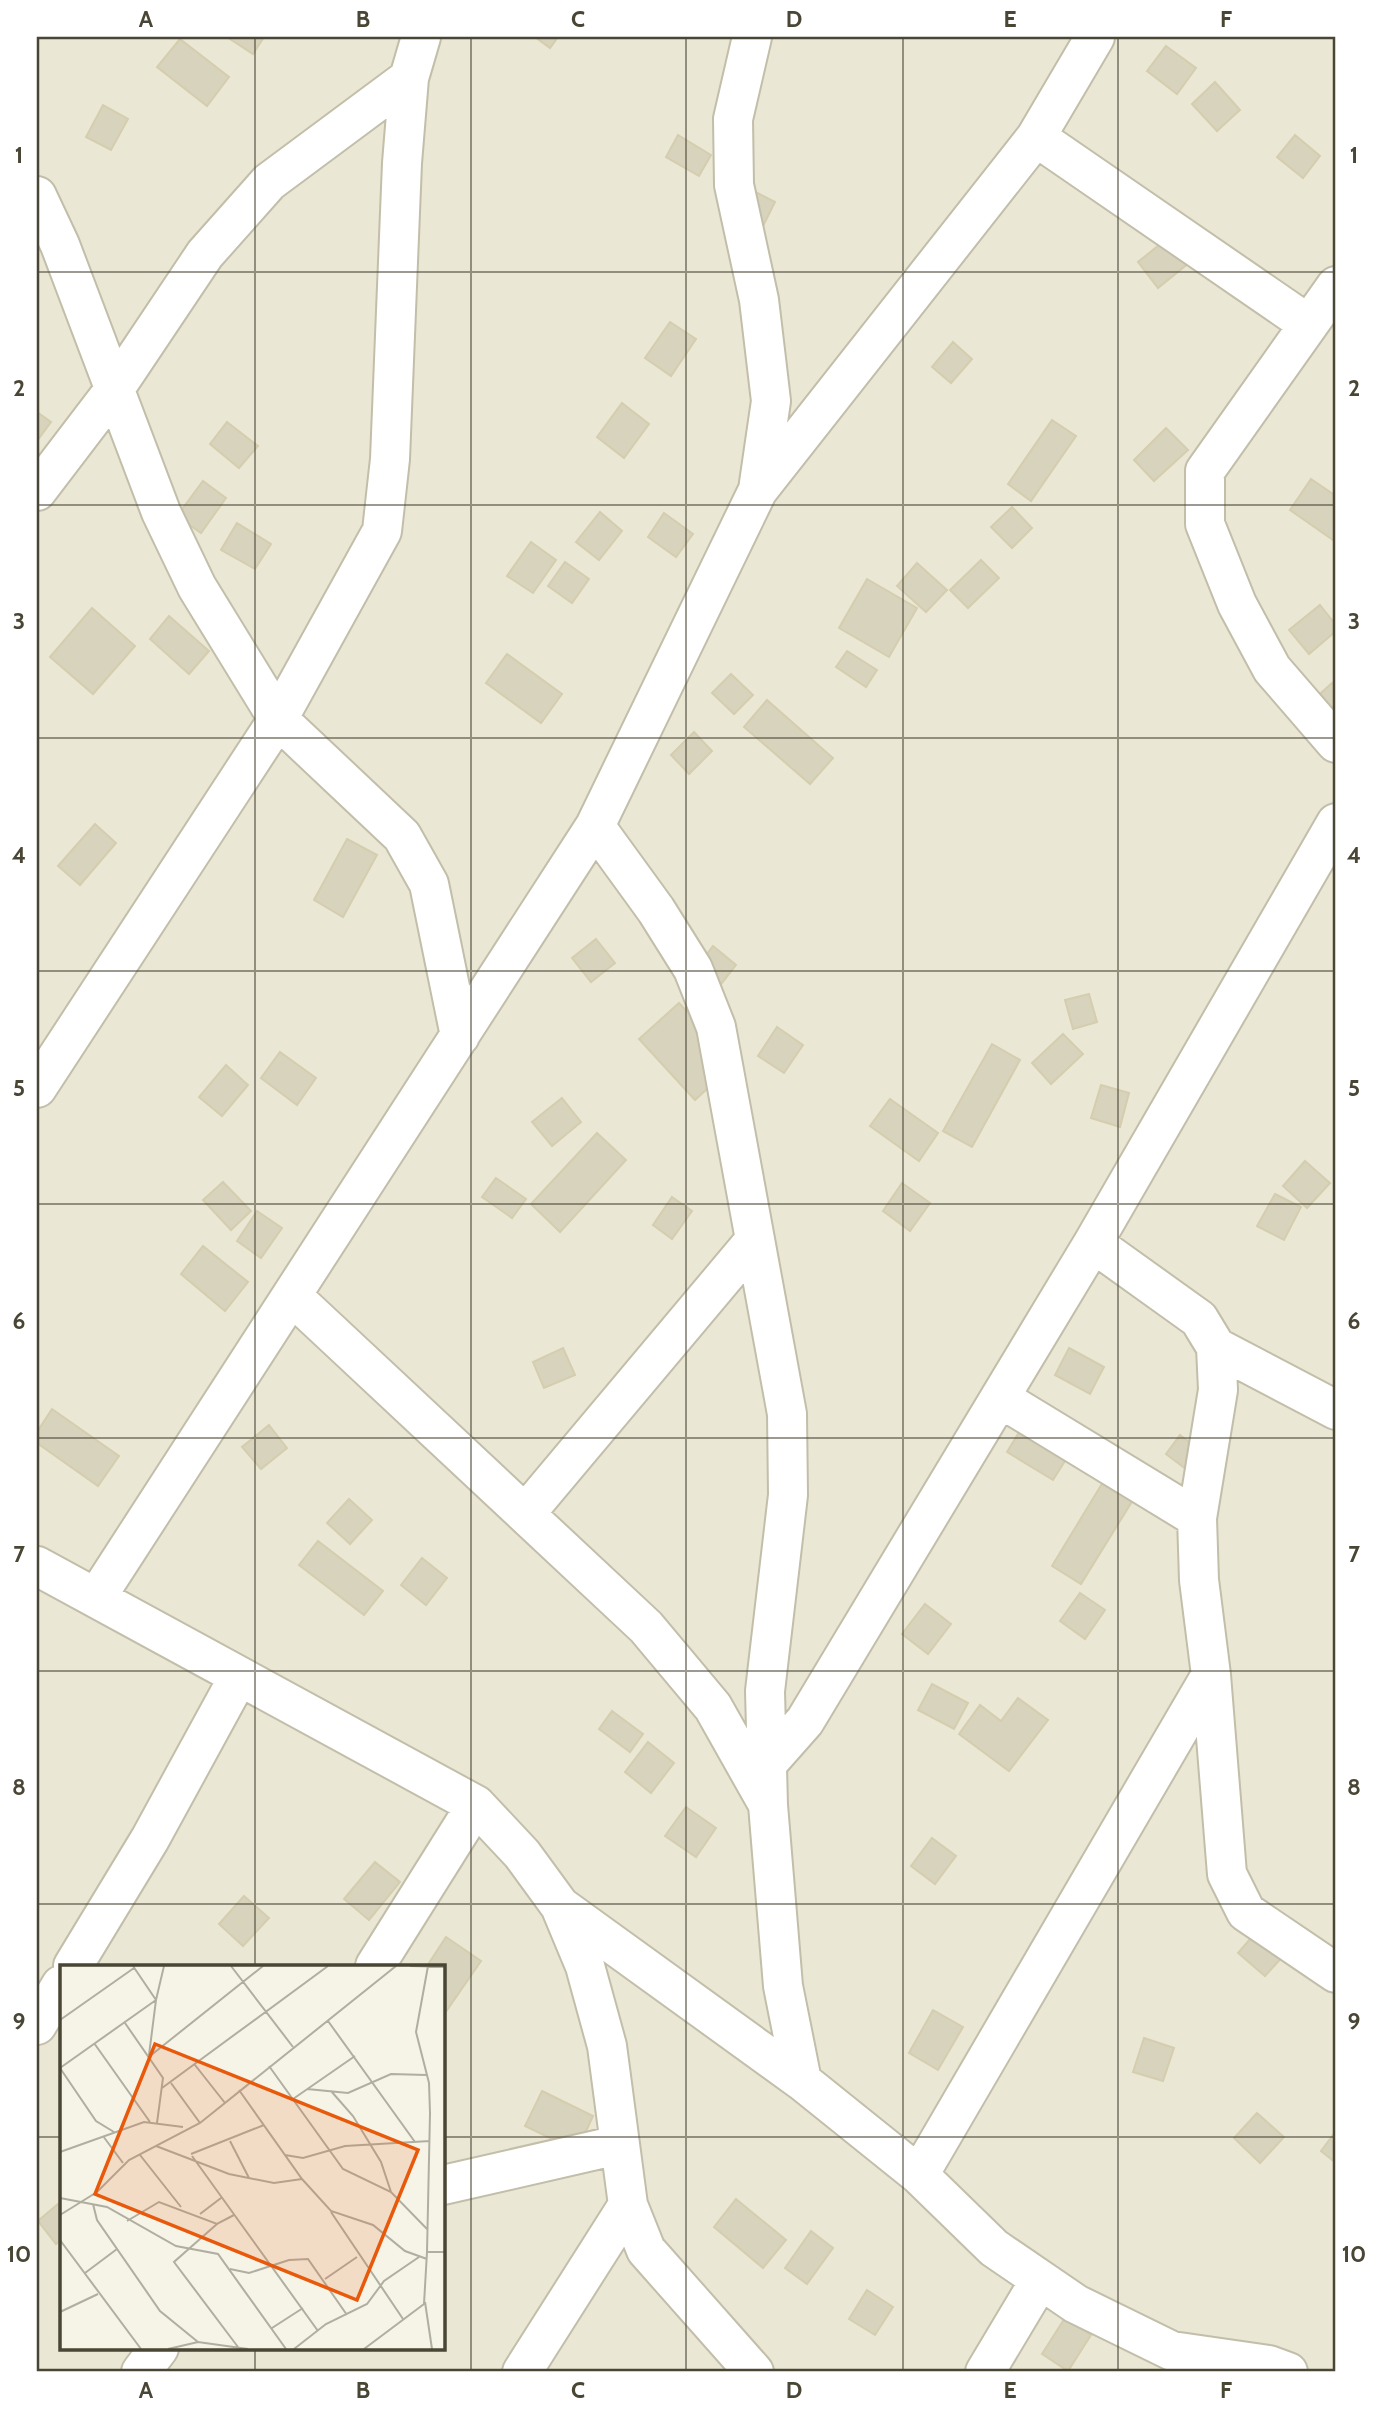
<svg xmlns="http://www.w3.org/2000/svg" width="1373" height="2409" viewBox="0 0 1373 2409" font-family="Cabin,sans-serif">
	<rect width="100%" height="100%" fill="#f5f4e7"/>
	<path fill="#eae7d5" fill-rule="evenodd" d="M 37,37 L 1336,37 L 1336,2372 L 37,2372 ZM 61,1966 L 443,1966 L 443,2348 L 61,2348 Z"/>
	<path fill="#d8d3bc" stroke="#d4cdae" stroke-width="2" d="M 227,37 L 264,37 L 253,54 Z
		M 535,37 L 558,37 L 550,48 Z
		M 180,39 L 229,77 L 207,106 L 157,67 Z
		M 1166,46 L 1196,68 L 1177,94 L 1147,71 Z
		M 1215,82 L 1240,110 L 1217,131 L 1192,104 Z
		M 103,105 L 128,119 L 111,150 L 86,137 Z
		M 678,135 L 711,155 L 699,176 L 666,157 Z
		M 1295,135 L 1320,156 L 1303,178 L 1277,157 Z
		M 744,186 L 775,202 L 759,234 Z
		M 1169,237 L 1190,262 L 1158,288 L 1138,262 Z
		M 670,322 L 696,339 L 671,376 L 645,358 Z
		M 953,342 L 972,359 L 951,383 L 932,367 Z
		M 622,403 L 649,424 L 624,458 L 597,437 Z
		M 37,412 L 51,422 L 37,441 Z
		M 1052,420 L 1076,436 L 1031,501 L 1008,484 Z
		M 227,422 L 258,446 L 239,468 L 210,444 Z
		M 1166,428 L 1188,450 L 1154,481 L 1134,460 Z
		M 1311,479 L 1336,496 L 1336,542 L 1290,510 Z
		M 203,481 L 226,498 L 201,533 L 177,516 Z
		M 1012,507 L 1032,528 L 1012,548 L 991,527 Z
		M 600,512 L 622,531 L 599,560 L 576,542 Z
		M 664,513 L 693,534 L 676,557 L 648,537 Z
		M 237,523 L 271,544 L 255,569 L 221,550 Z
		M 531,542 L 556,560 L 533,593 L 507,576 Z
		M 981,560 L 999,578 L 968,608 L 950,590 Z
		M 565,562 L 589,579 L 572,603 L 548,586 Z
		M 917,563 L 947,590 L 926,612 L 897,586 Z
		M 867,579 L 917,608 L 889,657 L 839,628 Z
		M 1320,605 L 1336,625 L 1336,631 L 1309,654 L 1289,630 Z
		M 92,608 L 135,646 L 93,694 L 50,657 Z
		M 169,616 L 209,651 L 189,674 L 150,639 Z
		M 847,651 L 877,670 L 866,687 L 836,667 Z
		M 507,654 L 562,694 L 541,723 L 486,683 Z
		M 731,674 L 753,695 L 734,714 L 712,693 Z
		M 1332,683 L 1336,688 L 1336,720 L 1301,711 Z
		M 767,700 L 833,758 L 810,784 L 744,727 Z
		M 694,732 L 712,751 L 689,774 L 671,755 Z
		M 95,824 L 116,843 L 80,885 L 58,866 Z
		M 347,839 L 377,855 L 343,917 L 314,900 Z
		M 596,939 L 615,963 L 591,982 L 572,958 Z
		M 713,946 L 736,965 L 718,988 L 695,970 Z
		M 1089,994 L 1097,1022 L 1073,1029 L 1065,1000 Z
		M 679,1003 L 735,1063 L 695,1100 L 639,1039 Z
		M 777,1027 L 803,1045 L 784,1073 L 758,1056 Z
		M 1063,1034 L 1083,1054 L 1051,1084 L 1032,1063 Z
		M 992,1044 L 1020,1060 L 972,1147 L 943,1131 Z
		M 280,1052 L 316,1078 L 297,1105 L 261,1078 Z
		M 226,1065 L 248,1085 L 222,1116 L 199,1097 Z
		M 1101,1085 L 1129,1093 L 1120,1127 L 1091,1118 Z
		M 562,1098 L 581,1122 L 552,1146 L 532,1122 Z
		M 890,1099 L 938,1133 L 919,1161 L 870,1126 Z
		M 597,1133 L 626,1160 L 560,1232 L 531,1204 Z
		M 1305,1161 L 1330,1183 L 1307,1208 L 1283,1186 Z
		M 496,1178 L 526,1199 L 512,1218 L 482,1197 Z
		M 223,1182 L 251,1211 L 231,1230 L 203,1200 Z
		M 902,1183 L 930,1203 L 910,1231 L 883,1211 Z
		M 1275,1194 L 1301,1207 L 1284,1240 L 1257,1226 Z
		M 672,1197 L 692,1211 L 672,1239 L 653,1225 Z
		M 257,1211 L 282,1228 L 261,1258 L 237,1241 Z
		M 203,1246 L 248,1282 L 225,1311 L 181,1274 Z
		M 563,1348 L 575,1375 L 544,1388 L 533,1362 Z
		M 1069,1348 L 1104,1367 L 1090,1394 L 1055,1375 Z
		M 52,1409 L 119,1456 L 98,1486 L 37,1443 L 37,1432 Z
		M 1024,1424 L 1070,1453 L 1053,1480 L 1007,1452 Z
		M 269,1425 L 287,1448 L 261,1469 L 242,1447 Z
		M 1180,1435 L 1208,1456 L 1194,1475 L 1166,1454 Z
		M 1103,1482 L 1133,1500 L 1081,1584 L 1052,1566 Z
		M 349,1499 L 372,1520 L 350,1544 L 327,1523 Z
		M 318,1541 L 383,1591 L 364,1615 L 299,1565 Z
		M 422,1558 L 447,1578 L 426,1605 L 401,1585 Z
		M 1080,1593 L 1105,1610 L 1085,1639 L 1060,1621 Z
		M 925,1604 L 951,1624 L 928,1654 L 902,1634 Z
		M 932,1684 L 968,1703 L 954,1729 L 918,1710 Z
		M 1018,1698 L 1048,1720 L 1009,1771 L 959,1734 L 980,1705 L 1001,1721 Z
		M 612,1711 L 643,1734 L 630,1752 L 599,1729 Z
		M 648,1742 L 674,1763 L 651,1793 L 625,1772 Z
		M 686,1807 L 716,1828 L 696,1857 L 665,1836 Z
		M 932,1838 L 956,1856 L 935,1884 L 911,1866 Z
		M 375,1862 L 400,1882 L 369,1920 L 344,1899 Z
		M 244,1896 L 269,1918 L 243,1946 L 219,1924 Z
		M 1258,1930 L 1285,1954 L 1265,1976 L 1238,1953 Z
		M 446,1937 L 481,1961 L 443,2016 L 443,1966 L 427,1966 Z
		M 933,2010 L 963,2027 L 938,2070 L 909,2053 Z
		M 1144,2038 L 1174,2048 L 1163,2081 L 1133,2072 Z
		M 542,2091 L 593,2116 L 577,2151 L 525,2126 Z
		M 1257,2113 L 1284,2137 L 1260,2163 L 1234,2138 Z
		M 1336,2131 L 1336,2163 L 1321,2151 Z
		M 736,2199 L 786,2240 L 763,2268 L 714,2227 Z
		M 58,2204 L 61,2208 L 61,2240 L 56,2244 L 38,2221 Z
		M 811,2231 L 833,2248 L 807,2284 L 785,2268 Z
		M 867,2290 L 893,2307 L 875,2335 L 849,2319 Z
		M 1065,2318 L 1091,2335 L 1068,2371 L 1042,2354 Z"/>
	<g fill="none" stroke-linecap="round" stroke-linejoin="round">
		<g stroke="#c2bea9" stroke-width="42">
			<path id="street" d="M 1036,137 L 1308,324
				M 37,196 L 60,245 L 161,512 L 197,587 L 278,719 L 402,836 L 429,884 L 460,1036
				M 1336,286 L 1205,471 L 1205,524 L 1237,604 L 1272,669 L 1336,743
				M 759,489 L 1036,137 L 1095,37
				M 37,491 L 114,390 L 205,254 L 269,182 L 409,78
				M 595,826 L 656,910 L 693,969 L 716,1027 L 787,1414 L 788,1495 L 765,1691 L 768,1805 L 783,1986 L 802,2081
				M 37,1088 L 278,719 L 382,531 L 390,459 L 402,163 L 409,78 L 421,37
				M 1093,1243 L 1199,1319 L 1216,1347 L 1218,1390 L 1197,1518 L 1199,1580 L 1211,1675 L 1227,1874 L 1246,1912 L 1336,1973
				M 292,1296 L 646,1627 L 713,1707 L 766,1801
				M 1216,1347 L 1336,1410
				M 1000,1398 L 1197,1518
				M 525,1514 L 755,1240
				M 37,1566 L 476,1805 L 522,1854 L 560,1906 L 802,2081 L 919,2175 L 994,2248 L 1076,2304 L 1172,2351 L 1269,2365 L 1288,2372
				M 96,1598 L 595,826 L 758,490 L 771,401 L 759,300 L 734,185 L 733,119 L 752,37
				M 767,1764 L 805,1721 L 1093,1243 L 1336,823
				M 560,1906 L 585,1966 L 607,2046 L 628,2205 L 646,2250 L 754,2372
				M 73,1966 L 150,1839 L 239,1676
				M 375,1966 L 476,1805
				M 37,2025 L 61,1985
				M 919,2175 L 1211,1675
				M 443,2185 L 618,2145
				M 141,2372 L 159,2348
				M 522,2372 L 628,2205
				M 985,2372 L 1040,2280"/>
		</g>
		<use href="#street" stroke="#fff" stroke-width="38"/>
	</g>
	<path fill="none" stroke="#494635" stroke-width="2" stroke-opacity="0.55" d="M 255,37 L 255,1966M 471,37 L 471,2372M 686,37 L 686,2372M 903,37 L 903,2372M 1118,37 L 1118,2372M 37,272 L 1336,272M 37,505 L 1336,505M 37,738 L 1336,738M 37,971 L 1336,971M 37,1204 L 1336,1204M 37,1438 L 1336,1438M 37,1671 L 1336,1671M 37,1904 L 1336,1904M 37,2137 L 61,2137M 443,2137 L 1336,2137M 255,2348 L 255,2372"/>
	<g transform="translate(60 1965)">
		<rect width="385" height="385" fill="#f5f4e7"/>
		<path fill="none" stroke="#b0aea0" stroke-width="2" d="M 73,1 L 96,35 L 89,90M 171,1 L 233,82M 350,1 L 385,2M 0,55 L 74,3M 268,56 L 355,177M 65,58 L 103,113 L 97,158M 34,78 L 90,157M 90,91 L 203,1M 135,100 L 165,138M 209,101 L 283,204 L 331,227 L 367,264M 0,103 L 96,35 L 104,1M 0,103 L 36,156 L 54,167M 111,118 L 140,158M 102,123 L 268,1M 247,124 L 288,128 L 331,109 L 366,110M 179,125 L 242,214 L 271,246 L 313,260 L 345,286 L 367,294M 271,126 L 293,151 L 321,197 L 331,227M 233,134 L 295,91M 43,171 L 63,198M 170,176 L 189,213M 96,181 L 169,209 L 214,218 L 242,214M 0,187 L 84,157 L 123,162M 131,189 L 204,160M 80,190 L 121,242M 225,190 L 243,193 L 285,181 L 370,176M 132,191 L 258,366M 0,233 L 47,242 L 116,281 L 158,289 L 226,384M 33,239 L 37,255 L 100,346 L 138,377M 271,247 L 343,354M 140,249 L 161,233M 0,250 L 37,227 L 69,195 L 140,158 L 336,1M 67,256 L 99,237 L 157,259 L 174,250M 157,259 L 114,297 L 178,382M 0,275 L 81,384M 367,287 L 370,148 L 369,118 L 356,67 L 368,1M 170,304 L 189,308 L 229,295 L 248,294 L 287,350M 25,308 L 57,284M 265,314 L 297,292M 365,337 L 372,384M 0,347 L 38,329M 212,363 L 243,343M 108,384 L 138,377 L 188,384M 234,384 L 266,359 L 307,339 L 324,316 L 359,292M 304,384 L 364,339 L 367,287 L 385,287"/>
		<path fill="#e8590c" fill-opacity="0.15" stroke="#e8590c" stroke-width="3.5" d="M 95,79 L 358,185 L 297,335 L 35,229 Z"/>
		<rect width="385" height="385" fill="none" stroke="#494635" stroke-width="3.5"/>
	</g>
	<rect width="1373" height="2409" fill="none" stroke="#ffffff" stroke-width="77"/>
	<rect x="38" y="38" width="1296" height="2332" fill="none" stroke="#494635" stroke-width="2.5"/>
	<g font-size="23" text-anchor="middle" font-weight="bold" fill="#494635">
		<text x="146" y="27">A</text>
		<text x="363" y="27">B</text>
		<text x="578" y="27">C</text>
		<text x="794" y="27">D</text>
		<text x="1010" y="27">E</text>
		<text x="1226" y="27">F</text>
		<text x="19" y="163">1</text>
		<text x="1354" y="163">1</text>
		<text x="19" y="396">2</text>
		<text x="1354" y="396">2</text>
		<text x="19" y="629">3</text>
		<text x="1354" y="629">3</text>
		<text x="19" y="863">4</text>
		<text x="1354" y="863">4</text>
		<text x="19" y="1096">5</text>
		<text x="1354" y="1096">5</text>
		<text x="19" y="1329">6</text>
		<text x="1354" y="1329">6</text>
		<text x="19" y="1562">7</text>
		<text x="1354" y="1562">7</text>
		<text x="19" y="1795">8</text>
		<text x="1354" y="1795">8</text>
		<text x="19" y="2029">9</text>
		<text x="1354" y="2029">9</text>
		<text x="19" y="2262">10</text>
		<text x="1354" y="2262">10</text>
		<text x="146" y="2398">A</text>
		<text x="363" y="2398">B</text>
		<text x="578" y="2398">C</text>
		<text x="794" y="2398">D</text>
		<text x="1010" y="2398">E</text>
		<text x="1226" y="2398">F</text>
	</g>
</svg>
